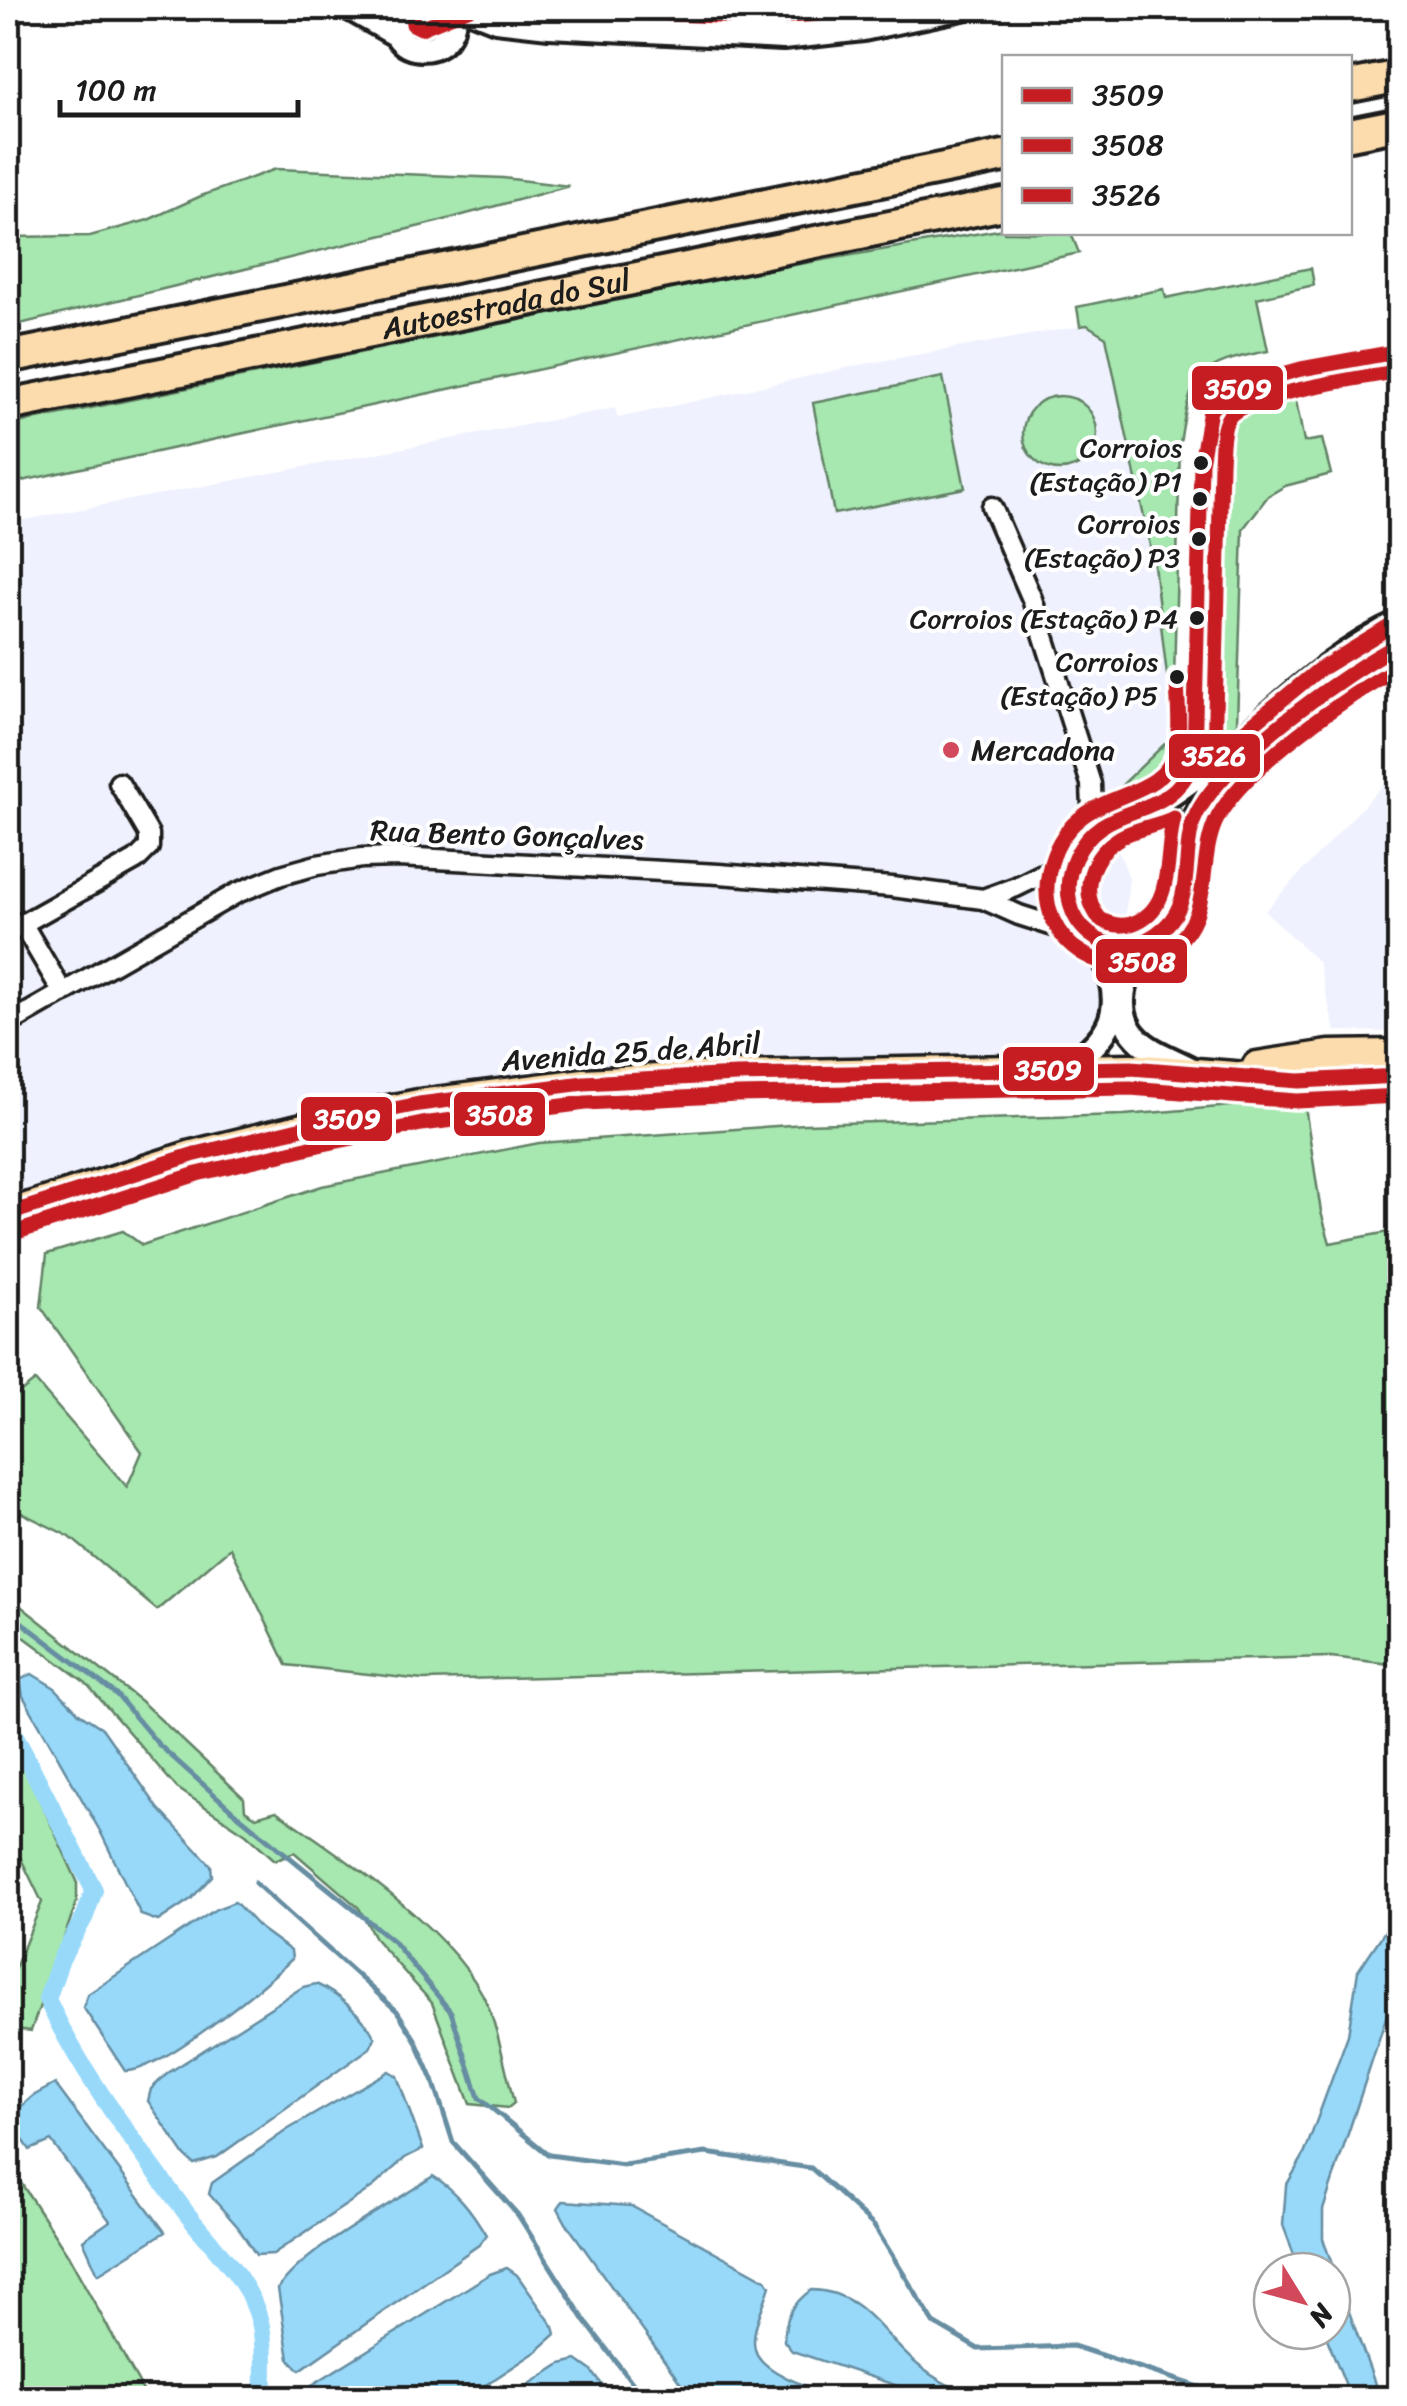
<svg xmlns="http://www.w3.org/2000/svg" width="1407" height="2406" viewBox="0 0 1407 2406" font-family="Sriracha,sans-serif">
	<rect width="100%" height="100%" fill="#fff"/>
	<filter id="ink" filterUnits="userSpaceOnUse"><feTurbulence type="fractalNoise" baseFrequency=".01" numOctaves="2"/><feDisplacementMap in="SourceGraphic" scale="20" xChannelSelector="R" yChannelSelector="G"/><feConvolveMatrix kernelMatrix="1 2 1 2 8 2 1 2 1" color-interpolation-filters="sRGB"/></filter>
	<g filter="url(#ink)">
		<path fill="#eff2fe" d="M 1087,325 L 1106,336 L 1154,565 L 1174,735 L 1121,786 L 1122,793 L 1101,805 L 1129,878 L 1112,1055 L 718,1067 L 186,1143 L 8,1196 L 8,523 L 615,408 L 618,418 L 864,364 Z
			M 1399,768 L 1399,1032 L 1335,1031 L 1318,962 L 1265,911 Z"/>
		<path fill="#a7e7b0" stroke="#628266" stroke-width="2.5" d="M 276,169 L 503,178 L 569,186 L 437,222 L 8,327 L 8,237 L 90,236 L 148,220 L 201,196 Z
			M 1004,229 L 1004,232 L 1071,233 L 1079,253 L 8,484 L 8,425 L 753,272 Z
			M 1311,268 L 1314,285 L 1257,298 L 1268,351 C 1198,364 1190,374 1180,444 L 1174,680 C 1184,716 1199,769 1154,789 C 1143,795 1134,796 1122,793 L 1121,786 L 1174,735 L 1154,565 L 1106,337 L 1087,325 L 1080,326 L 1077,307 L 1164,289 L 1166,298 Z
			M 943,377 L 965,488 L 834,514 L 813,403 Z
			M 1293,385 L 1304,442 L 1322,439 L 1331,474 L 1285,486 L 1268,496 L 1243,529 L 1237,723 L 1212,748 L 1218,437 C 1232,388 1248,392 1293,385 Z
			M1023 433a37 37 0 1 1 74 0a37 37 0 1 1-74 0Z
			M 1304,1100 L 1321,1212 L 1330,1243 L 1399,1230 L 1399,1665 L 1331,1657 L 423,1680 L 287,1665 L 230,1548 L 157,1610 L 70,1537 L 8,1506 L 8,1402 L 35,1381 L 127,1487 L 142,1452 L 41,1307 L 47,1254 L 123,1231 L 142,1245 L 322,1186 L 539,1143 L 805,1124 L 1124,1115 Z
			M 8,1596 L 143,1703 L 244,1798 L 245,1810 L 256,1817 L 276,1811 C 340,1855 458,1933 488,2006 C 500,2037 506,2071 514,2103 L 508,2108 L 470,2104 L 432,2003 L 376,1940 L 359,1908 L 294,1852 L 275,1860 L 246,1834 L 177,1788 L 86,1683 L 8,1625 Z
			M 8,1730 L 77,1881 L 77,1901 L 31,2031 L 8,2028 L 9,1983 L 42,1902 L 8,1832 Z
			M 8,2163 L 68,2255 L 147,2398 L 8,2398 Z"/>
		<path fill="#98d9fa" stroke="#668da1" stroke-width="2.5" d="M 32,1674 L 55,1688 L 79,1713 L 102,1728 L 158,1808 L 211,1865 L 212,1876 L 191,1899 L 158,1921 L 141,1915 L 100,1831 L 23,1696 L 20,1680 Z
			M 235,1902 L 261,1929 L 291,1951 L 292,1959 C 265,1985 159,2073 125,2071 L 83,2007 L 88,1994 L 216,1909 Z
			M 1399,1910 L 1399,1978 L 1323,2210 L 1323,2239 L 1380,2398 L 1351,2398 L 1324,2331 L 1332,2331 L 1332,2271 L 1300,2271 L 1283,2225 L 1286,2186 L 1304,2155 L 1348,2035 L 1358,1971 Z
			M 316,1984 C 338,1994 364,2016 375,2038 L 370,2048 L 217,2157 L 194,2164 L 185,2156 L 148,2101 L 151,2089 L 168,2073 L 303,1987 Z
			M 389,2071 L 397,2076 L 423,2149 L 405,2158 L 374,2186 L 273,2254 L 256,2255 L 238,2227 L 209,2194 L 212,2183 L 287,2130 Z
			M 55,2084 L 165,2232 L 98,2274 L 83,2240 L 110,2221 L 51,2141 L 30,2150 L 8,2118 L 33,2096 Z
			M 433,2176 C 457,2191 472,2211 486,2235 L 480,2244 L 300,2370 L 289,2359 L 278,2289 C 303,2249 391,2206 433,2176 Z
			M 563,2201 L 631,2206 L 766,2280 L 770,2286 C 765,2304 750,2330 755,2349 C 760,2373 817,2390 837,2398 L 691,2398 L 566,2223 L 558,2208 Z
			M 507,2268 L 517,2275 L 554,2327 L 556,2334 L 537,2351 L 466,2398 L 298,2398 L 304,2390 L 490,2274 Z
			M 811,2290 C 864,2291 881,2335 918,2365 C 937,2381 958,2391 981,2398 L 934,2398 L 792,2351 L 784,2341 C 785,2318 792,2304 811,2290 Z
			M 577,2360 L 591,2370 L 612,2398 L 508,2398 L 561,2364 Z"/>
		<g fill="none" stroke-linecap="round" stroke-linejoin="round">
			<path stroke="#668da1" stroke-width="5" d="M 8,1612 L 116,1694 L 158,1744 L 234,1812 L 393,1941 L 451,2012 L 479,2098 L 549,2155 L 624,2165 L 706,2153 L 811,2168 L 874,2226 L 934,2323 L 978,2349 L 1073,2346 L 1233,2398
				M 255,1883 L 397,2011 L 415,2039 L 433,2080 L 453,2142 L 518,2215 L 585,2321 L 644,2398"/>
			<path stroke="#98d9fa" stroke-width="18" d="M 8,1722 L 94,1890 L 85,1916 L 61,1959 L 47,1999 C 81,2074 135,2143 184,2210 C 210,2245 249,2278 260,2322 C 266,2345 263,2375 264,2398"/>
			<g stroke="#1c1c1c" stroke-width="25">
				<path id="minor" d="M 992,507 L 1032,599 L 1091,784 L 1092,809 L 1082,844
					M 983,899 L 1016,887 L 1073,859
					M 22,923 L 63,993
					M 8,932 L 136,860 L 149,847 L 149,834 L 119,783
					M 8,1024 L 237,893 L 281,875 L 317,865 L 362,858 L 398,857 L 719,874 L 892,887 L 983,899 L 1019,915 L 1085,936"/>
			</g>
			<g stroke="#1c1c1c" stroke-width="30">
				<path id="tertiary" d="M 349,8 L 393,33
					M 391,8 C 385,65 462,60 453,8
					M 466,8 L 496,20 L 549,26 L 783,38 L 863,29 L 962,8
					M 1130,811 C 1145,811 1163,811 1174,822 C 1218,867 1169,967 1094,940 C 1081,935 1076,924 1072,911 C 1056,862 1090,830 1130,811 Z
					M 1145,811 C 1237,759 1301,667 1400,623
					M 1189,848 C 1192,822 1202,798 1220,779 C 1233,764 1252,752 1267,739 C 1309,704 1350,667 1400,644
					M 1153,938 C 1129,962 1108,1008 1137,1038 C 1152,1054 1179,1061 1198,1073
					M 1065,1068 C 1122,1031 1124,1001 1097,941"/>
			</g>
			<g stroke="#1c1c1c" stroke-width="35">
				<path id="primary" d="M 1257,1066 L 1329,1055 L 1400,1054
					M 8,1214 L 192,1155 L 315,1125 L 419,1104 L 584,1083 L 736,1075 L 1131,1068 L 1299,1081 L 1400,1076"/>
			</g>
			<g stroke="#1c1c1c" stroke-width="38">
				<g id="motorway">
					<path d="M 1350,86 L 1400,76"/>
					<path d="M 1350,134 L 1400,124"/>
					<path d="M 8,357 L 1004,156"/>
					<path id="s1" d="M 8,405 L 1004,204"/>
				</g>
			</g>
			<use href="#minor" stroke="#fff" stroke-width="18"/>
			<use href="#tertiary" stroke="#fff" stroke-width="22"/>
			<use href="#primary" stroke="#fcdcac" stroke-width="28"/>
			<use href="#motorway" stroke="#fcdcac" stroke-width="30"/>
			<g stroke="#fff" stroke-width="22">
				<path id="bus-1" d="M 1400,351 L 1301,369 L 1247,384 L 1226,393 L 1210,410 L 1201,463 L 1194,762 C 1165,827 1104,796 1075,858 C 1047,920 1112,976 1165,927 C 1195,899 1181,855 1194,820 C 1215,765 1346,671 1400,644
					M 8,1214 L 192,1155 L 315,1125 L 419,1104 L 584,1083 L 736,1075 L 1131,1068 L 1299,1081 L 1400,1076"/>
			</g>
			<g stroke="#fff" stroke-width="22">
				<path id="bus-2" d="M 1177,677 C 1177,701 1182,730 1175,753 C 1157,810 1069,782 1049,871 C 1033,944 1112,991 1171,948 C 1214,916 1197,865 1215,823 C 1238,771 1350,693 1400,667
					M 14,1233 L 197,1174 L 319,1145 L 422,1124 L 586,1103 L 737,1095 L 1130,1088 L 1297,1101 L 1400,1096"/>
			</g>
			<g stroke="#fff" stroke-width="22">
				<path id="bus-3" d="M 579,8 C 675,14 770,24 866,8
					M 411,9 L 413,24 L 421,28 L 470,8
					M 1391,626 L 1317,671 L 1214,756 L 1221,464 C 1222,450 1221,430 1228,418 C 1244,394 1368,377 1400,371
					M 1174,818 C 1164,854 1176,910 1131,924 C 1119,927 1110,925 1100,919 C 1077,891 1092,854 1121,837 C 1137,828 1157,826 1174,818 Z"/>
			</g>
			<use href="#bus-1" stroke="#c61d23" stroke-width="15"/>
			<use href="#bus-2" stroke="#c61d23" stroke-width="15"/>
			<use href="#bus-3" stroke="#c61d23" stroke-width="15"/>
		</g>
	</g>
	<g fill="#1c1c1c" stroke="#fff" stroke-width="4">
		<circle cx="1201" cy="463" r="9"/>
		<circle cx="1200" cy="499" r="9"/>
		<circle cx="1199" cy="539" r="9"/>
		<circle cx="1197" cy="618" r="9"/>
		<circle cx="1177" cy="677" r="9"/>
	</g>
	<circle fill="#d1495b" stroke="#fff" stroke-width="4" cx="951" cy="750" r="10"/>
	<g text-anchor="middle" stroke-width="8" stroke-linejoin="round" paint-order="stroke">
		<g font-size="28" fill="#1c1c1c" stroke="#fff" text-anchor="end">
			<text x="1182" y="457">Corroios<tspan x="1182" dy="34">(Estação) P1</tspan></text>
			<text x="1180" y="533">Corroios<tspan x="1180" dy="34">(Estação) P3</tspan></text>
			<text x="1178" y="628">Corroios (Estação) P4</text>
			<text x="1158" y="671">Corroios<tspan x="1158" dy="34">(Estação) P5</tspan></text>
		</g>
		<g font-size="30" fill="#1c1c1c" stroke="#fff">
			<text dy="10" stroke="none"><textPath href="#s1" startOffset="508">Autoestrada do Sul</textPath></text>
			<text transform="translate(507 835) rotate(2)" y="10">Rua Bento Gonçalves</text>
			<text transform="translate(631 1052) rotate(-4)" y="10">Avenida 25 de Abril</text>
		</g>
		<g font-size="30" fill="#1c1c1c" stroke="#fff" text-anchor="start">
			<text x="971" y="760">Mercadona</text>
		</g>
	</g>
	<g stroke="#fff" stroke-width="4">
		<rect x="1190" y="364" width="95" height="48" rx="10" fill="#c61d23"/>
		<rect x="1167" y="732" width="95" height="48" rx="10" fill="#c61d23"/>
		<rect x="1094" y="937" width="95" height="48" rx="10" fill="#c61d23"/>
		<rect x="1001" y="1045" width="95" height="48" rx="10" fill="#c61d23"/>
		<rect x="452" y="1090" width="95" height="48" rx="10" fill="#c61d23"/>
		<rect x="299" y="1095" width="95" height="48" rx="10" fill="#c61d23"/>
	</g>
	<g font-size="28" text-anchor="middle" font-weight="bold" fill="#fff">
		<text x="1238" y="398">3509</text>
		<text x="1214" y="765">3526</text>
		<text x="1142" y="971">3508</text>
		<text x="1048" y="1079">3509</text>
		<text x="499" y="1124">3508</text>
		<text x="347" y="1128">3509</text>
	</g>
	<rect width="1407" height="2406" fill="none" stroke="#fff" stroke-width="40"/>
	<rect x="20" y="20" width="1367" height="2366" fill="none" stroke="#1c1c1c" stroke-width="4" filter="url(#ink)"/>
	<rect x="1002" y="55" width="350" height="180" fill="#ffffff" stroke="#a4a4a4" stroke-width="2.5"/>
	<rect x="1022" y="88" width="50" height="15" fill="#c61d23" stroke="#a4a4a4" stroke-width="2.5"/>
	<text x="1092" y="105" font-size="30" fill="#1c1c1c">3509</text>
	<rect x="1022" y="138" width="50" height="15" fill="#c61d23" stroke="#a4a4a4" stroke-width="2.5"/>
	<text x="1092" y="155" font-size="30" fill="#1c1c1c">3508</text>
	<rect x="1022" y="188" width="50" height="15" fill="#c61d23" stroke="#a4a4a4" stroke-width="2.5"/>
	<text x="1092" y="205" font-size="30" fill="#1c1c1c">3526</text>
	<g transform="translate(1302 2301) rotate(127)"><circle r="48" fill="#ffffff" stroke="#a4a4a4" stroke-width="2.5"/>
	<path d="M0-8L18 38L0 25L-18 38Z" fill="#d1495b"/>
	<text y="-15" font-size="28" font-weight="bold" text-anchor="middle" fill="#1c1c1c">N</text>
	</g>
	<path d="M60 100v15h238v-15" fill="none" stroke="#1c1c1c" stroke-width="5"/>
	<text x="75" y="100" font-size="30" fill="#1c1c1c" stroke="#ffffff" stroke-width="8" paint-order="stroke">100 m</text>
</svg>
